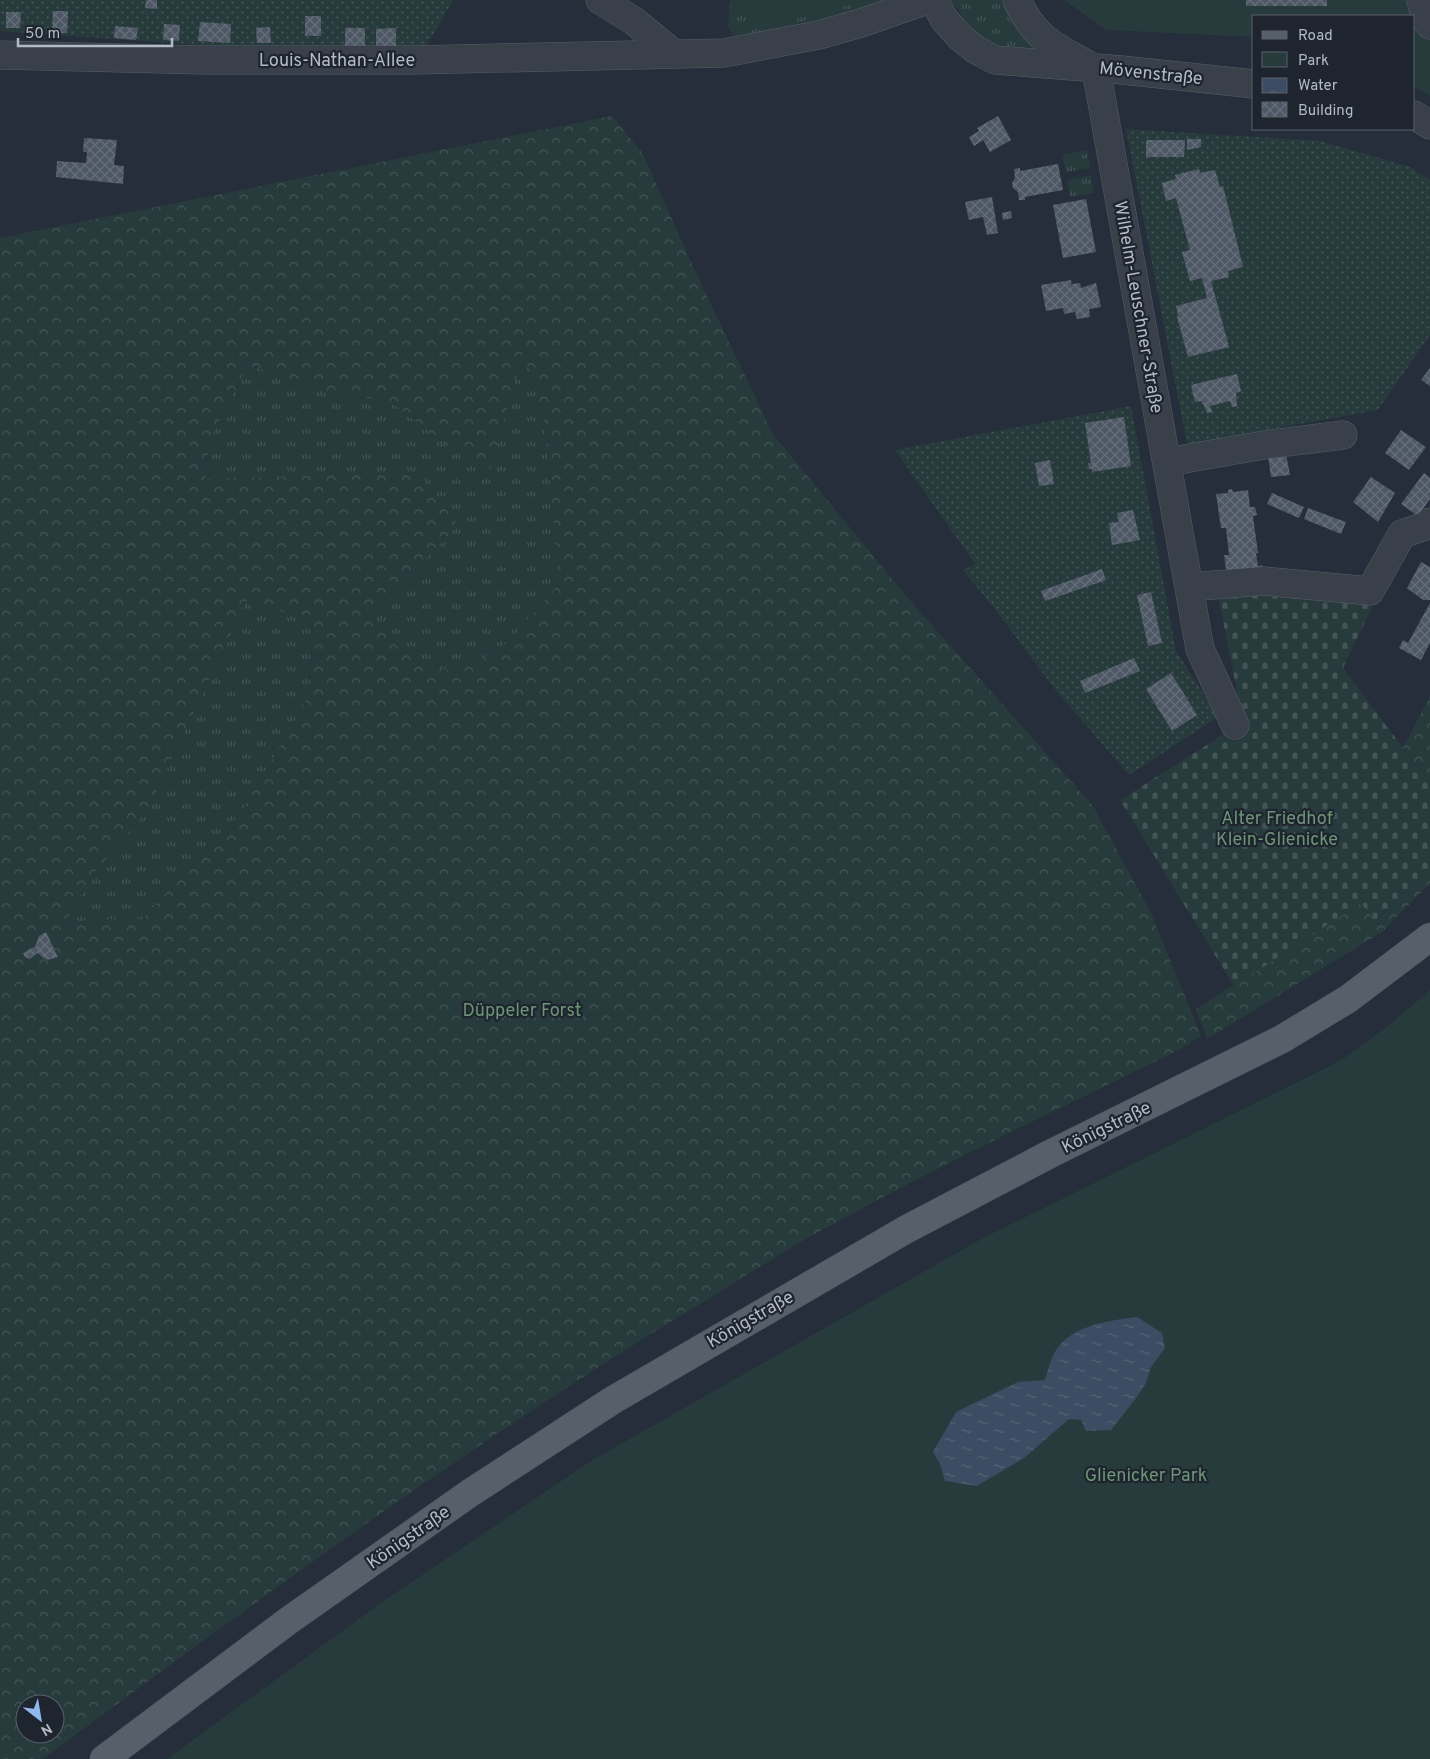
<svg xmlns="http://www.w3.org/2000/svg" width="1430" height="1759" viewBox="0 0 1430 1759" font-family="Overpass,sans-serif">
	<defs>
		<pattern id="grass-tufts" width="24" height="20" patternUnits="userSpaceOnUse" patternTransform="scale(1.25)"><rect width="24" height="20" fill="#283b3c"/><path d="M3 7l-1-3M5 7V3M7 7l1-3M15 17l-1-3M17 17v-4M19 17l1-3" fill="none" stroke="#455557"/></pattern>
		<pattern id="forest-crowns" width="20" height="18" patternUnits="userSpaceOnUse" patternTransform="scale(1.25)"><rect width="20" height="18" fill="#283b3c"/><path d="M2 6a3 3 0 1 1 6 0M12 15a3 3 0 1 1 6 0" fill="none" stroke="#455557"/></pattern>
		<pattern id="cemetery-stones" width="16" height="16" patternUnits="userSpaceOnUse" patternTransform="scale(1.25)"><rect width="16" height="16" fill="#283b3c"/><path d="M2 7V4a2 2 0 0 1 4 0v3zM10 15v-3a2 2 0 0 1 4 0v3z" fill="#455557"/></pattern>
		<pattern id="garden-dots" width="8" height="8" patternUnits="userSpaceOnUse" patternTransform="scale(1.25)"><rect width="8" height="8" fill="#283b3c"/><path d="M2 2h.1M6 6h.1" fill="none" stroke="#455557" stroke-width="1.8" stroke-linecap="round"/></pattern>
		<pattern id="water-ripples" width="26" height="14" patternUnits="userSpaceOnUse" patternTransform="scale(1.25)"><rect width="26" height="14" fill="#3c4c62"/><path d="M2 4q2-2 4 0t4 0M15 11q2-2 4 0t4 0" fill="none" stroke="#566477"/></pattern>
		<pattern id="building-cross-hatch" width="8" height="8" patternUnits="userSpaceOnUse" patternTransform="scale(1.25)"><rect width="8" height="8" fill="#4e5865"/><path d="M0 0l8 8M0 8l8-8" fill="none" stroke="#656e7a"/></pattern>
	</defs>
	<rect width="100%" height="100%" fill="#252e3a"/>
	<path fill="url(#grass-tufts)" d="M 730,0 L 899,0 L 751,40 L 734,36 L 728,27 Z
		M 951,0 L 1007,0 L 1036,47 L 1032,51 L 990,47 L 965,20 Z
		M 1087,150 L 1090,168 L 1066,172 L 1062,155 Z
		M 1091,175 L 1094,193 L 1070,197 L 1067,180 Z
		M 523,351 L 544,415 L 559,584 L 510,641 L 455,673 L 403,653 L 371,616 L 458,525 L 205,480 L 210,438 L 248,365 L 335,394 L 389,401 L 488,477 Z
		M 247,599 L 313,622 L 308,698 L 240,814 L 142,919 L 98,919 L 64,923 L 94,874 L 148,809 Z"/>
	<path fill="url(#forest-crowns)" fill-rule="evenodd" d="M 612,116 L 643,154 L 695,271 L 773,434 L 907,597 L 1093,806 L 1151,913 L 1201,1036 L 1177,1051 C 1058,1109 938,1166 822,1230 C 785,1250 749,1274 713,1296 C 480,1436 262,1597 43,1759 L 0,1759 L 0,238 ZM 523,352 L 544,415 L 559,584 L 510,641 L 455,673 L 403,653 L 371,616 L 458,525 L 417,472 L 205,479 L 210,438 L 248,365 L 335,394 L 389,401 L 488,477 ZM 247,600 L 313,622 L 308,698 L 240,814 L 142,919 L 98,919 L 65,923 L 94,874 L 148,809 ZM 25,1704 L 55,1704 L 55,1734 L 25,1734 Z
		M 1430,697 L 1430,784 L 1403,747 Z
		M 1430,868 L 1430,883 L 1382,932 L 1207,1039 L 1196,1009 L 1361,903 L 1376,921 Z"/>
	<path fill="url(#cemetery-stones)" d="M 1217,590 L 1341,593 L 1372,607 L 1343,668 L 1430,784 L 1430,868 L 1375,921 L 1361,903 L 1234,986 L 1120,800 L 1243,722 Z"/>
	<path fill="#283b3c" d="M 752,0 L 854,0 L 854,4 L 751,30 Z
		M 1064,0 L 1430,0 L 1430,96 L 1414,86 L 1414,16 L 1254,16 L 1254,37 L 1106,30 Z
		M 1430,990 L 1430,1759 L 167,1759 L 385,1600 L 591,1461 L 983,1238 L 1340,1061 L 1388,1026 Z"/>
	<path fill="url(#garden-dots)" d="M 0,0 L 453,0 L 426,47 L 241,48 L 0,31 Z
		M 1126,129 L 1320,141 L 1410,167 L 1430,180 L 1430,335 L 1378,410 L 1187,444 Z
		M 1131,406 L 1176,651 L 1218,717 L 1129,775 L 1056,691 L 1001,617 L 963,570 L 975,564 L 895,450 Z"/>
	<path fill="url(#water-ripples)" d="M 1137,1317 L 1162,1333 L 1165,1348 L 1151,1367 L 1146,1383 L 1136,1398 L 1111,1430 L 1086,1431 L 1081,1420 L 1069,1419 L 1024,1458 L 977,1486 L 945,1481 L 940,1464 L 933,1452 L 956,1412 L 1018,1382 L 1045,1380 C 1047,1373 1049,1365 1052,1358 C 1065,1326 1107,1321 1137,1317 Z"/>
	<path fill="url(#building-cross-hatch)" d="M 146,0 L 157,0 L 157,9 L 145,8 Z
		M 1246,0 L 1327,0 L 1327,6 L 1246,6 Z
		M 53,11 L 68,11 L 67,33 L 52,33 Z
		M 6,12 L 21,12 L 20,28 L 6,28 Z
		M 305,16 L 321,16 L 321,36 L 305,36 Z
		M 200,22 L 231,24 L 230,43 L 198,41 Z
		M 164,24 L 180,25 L 179,41 L 163,40 Z
		M 115,26 L 138,28 L 136,40 L 114,38 Z
		M 270,27 L 271,43 L 257,43 L 256,28 Z
		M 345,28 L 365,28 L 365,47 L 345,47 Z
		M 396,28 L 396,46 L 376,46 L 376,29 Z
		M 998,116 L 1011,140 L 990,152 L 983,140 L 974,146 L 969,137 L 979,131 L 977,128 Z
		M 84,138 L 117,140 L 114,165 L 124,166 L 123,184 L 56,177 L 57,161 L 86,163 L 87,152 L 83,152 Z
		M 1187,139 L 1201,139 L 1201,147 L 1187,150 Z
		M 1146,140 L 1185,140 L 1184,157 L 1146,157 Z
		M 1058,164 L 1063,190 L 1025,197 L 1025,200 L 1019,200 L 1018,192 L 1013,188 L 1012,183 L 1015,178 L 1014,169 L 1020,168 L 1020,171 Z
		M 1199,169 L 1200,173 L 1215,170 L 1220,187 L 1223,186 L 1243,267 L 1228,271 L 1229,277 L 1211,281 L 1229,347 L 1188,357 L 1177,317 L 1178,316 L 1176,306 L 1207,298 L 1202,278 L 1190,281 L 1182,252 L 1190,250 L 1176,198 L 1166,201 L 1162,183 L 1176,179 L 1175,175 Z
		M 992,197 L 998,233 L 987,235 L 983,217 L 969,220 L 965,202 Z
		M 1086,199 L 1096,252 L 1063,258 L 1053,205 Z
		M 1011,211 L 1012,218 L 1003,220 L 1002,213 Z
		M 1071,280 L 1073,292 L 1072,284 L 1080,283 L 1081,288 L 1096,283 L 1101,307 L 1089,309 L 1090,317 L 1077,319 L 1075,312 L 1064,314 L 1063,308 L 1046,311 L 1041,285 Z
		M 1430,368 L 1430,386 L 1421,380 Z
		M 1237,374 L 1241,391 L 1236,393 L 1237,406 L 1232,407 L 1230,401 L 1210,406 L 1212,412 L 1207,413 L 1202,401 L 1195,402 L 1191,385 Z
		M 1124,417 L 1131,466 L 1092,472 L 1092,469 L 1089,469 L 1088,463 L 1091,463 L 1085,423 Z
		M 1401,430 L 1426,447 L 1409,470 L 1385,453 Z
		M 1286,454 L 1290,475 L 1271,477 L 1268,456 Z
		M 1050,460 L 1054,484 L 1039,486 L 1035,463 Z
		M 1424,473 L 1430,478 L 1430,499 L 1418,516 L 1401,504 Z
		M 1371,477 L 1395,493 L 1378,522 L 1353,502 Z
		M 1232,489 L 1233,492 L 1248,490 L 1250,507 L 1255,507 L 1257,515 L 1253,516 L 1258,553 L 1256,553 L 1258,566 L 1262,565 L 1263,570 L 1227,576 L 1224,555 L 1229,555 L 1226,528 L 1221,528 L 1216,494 L 1228,493 L 1228,490 Z
		M 1272,493 L 1304,507 L 1299,518 L 1267,504 Z
		M 1308,508 L 1346,522 L 1341,534 L 1304,519 Z
		M 1133,510 L 1140,540 L 1112,545 L 1109,523 L 1119,522 L 1117,513 Z
		M 1421,562 L 1430,567 L 1430,600 L 1423,600 L 1407,588 Z
		M 1102,569 L 1106,580 L 1045,601 L 1041,591 Z
		M 1151,592 L 1162,643 L 1148,646 L 1137,595 Z
		M 1430,603 L 1430,643 L 1421,660 L 1399,648 L 1403,640 L 1408,643 Z
		M 1134,658 L 1140,671 L 1085,693 L 1080,681 Z
		M 1171,673 L 1197,715 L 1172,731 L 1146,689 Z
		M 46,932 L 58,957 L 47,960 L 37,953 L 30,959 L 25,957 L 23,953 L 35,947 L 39,936 Z"/>
	<g fill="none" stroke-linecap="round" stroke-linejoin="round">
		<g stroke="#575e68" stroke-width="29">
			<path id="minor" d="M 600,0 L 634,21 L 674,54
				M 934,0 L 944,19 L 960,37 L 976,50 L 995,60 L 1122,70 L 1254,84
				M 1017,0 C 1035,39 1053,45 1088,65
				M 1421,0 L 1426,20 L 1430,25
				M 0,55 L 203,60 L 414,60 L 724,53 L 819,35 L 861,23 L 927,0
				M 1096,69 L 1200,649 L 1235,725
				M 1414,115 L 1430,125
				M 1167,462 L 1270,444 L 1343,435
				M 1189,587 L 1264,581 L 1370,591 L 1402,534 L 1428,525 L 1430,522"/>
		</g>
		<g stroke="#424953" stroke-width="29">
			<path id="major" d="M 104,1759 L 288,1621 L 470,1493 L 613,1400 L 905,1230 L 1050,1154 L 1282,1039 L 1348,999 L 1430,937"/>
		</g>
		<use href="#minor" stroke="#39404a" stroke-width="28"/>
		<use href="#major" stroke="#575f6a" stroke-width="28"/>
	</g>
	<g text-anchor="middle" stroke-width="4.5" stroke-linejoin="round" paint-order="stroke">
		<g font-size="18" fill="#b4bbc6" stroke="#1e252f">
			<text x="337" y="66">Louis-Nathan-Allee</text>
			<text transform="translate(1151 73) rotate(6)" y="6">Mövenstraße</text>
			<text transform="translate(1139 307) rotate(80)" y="6">Wilhelm-Leuschner-Straße</text>
			<text transform="translate(1106 1127) rotate(-26)" y="6">Königstraße</text>
			<text transform="translate(750 1319) rotate(-30)" y="6">Königstraße</text>
			<text transform="translate(408 1537) rotate(-35)" y="6">Königstraße</text>
		</g>
		<g font-size="18" fill="#6d9576" stroke="#1e252f">
			<text x="1277" y="824">Alter Friedhof<tspan x="1277" dy="21">Klein-Glienicke</tspan></text>
			<text x="522" y="1016">Düppeler Forst</text>
			<text x="1146" y="1481">Glienicker Park</text>
		</g>
	</g>
	<rect x="1252" y="15" width="162" height="115" fill="#1e252f" stroke="#5a616b"/>
	<rect x="1262" y="31" width="25" height="8" fill="#575f6a" stroke="#5a616b"/>
	<text x="1298" y="40" font-size="15" fill="#b4bbc6">Road</text>
	<rect x="1262" y="52" width="25" height="15" fill="#283b3c" stroke="#5a616b"/>
	<text x="1298" y="65" font-size="15" fill="#b4bbc6">Park</text>
	<rect x="1262" y="78" width="25" height="15" fill="url(#water-ripples)" stroke="#5a616b"/>
	<text x="1298" y="90" font-size="15" fill="#b4bbc6">Water</text>
	<rect x="1262" y="102" width="25" height="15" fill="url(#building-cross-hatch)" stroke="#5a616b"/>
	<text x="1298" y="115" font-size="15" fill="#b4bbc6">Building</text>
	<g transform="translate(40 1719) rotate(149)"><circle r="24" fill="#1e252f" stroke="#5a616b"/>
	<path d="M0-4L9 19L0 12L-9 19Z" fill="#90b6ee"/>
	<text y="-8" font-size="14" font-weight="bold" text-anchor="middle" fill="#b4bbc6">N</text>
	</g>
	<path d="M18 38v8h154v-8" fill="none" stroke="#b4bbc6" stroke-width="2.5"/>
	<text x="25" y="38" font-size="15" fill="#b4bbc6" stroke="#1e252f" stroke-width="4" paint-order="stroke">50 m</text>
</svg>
